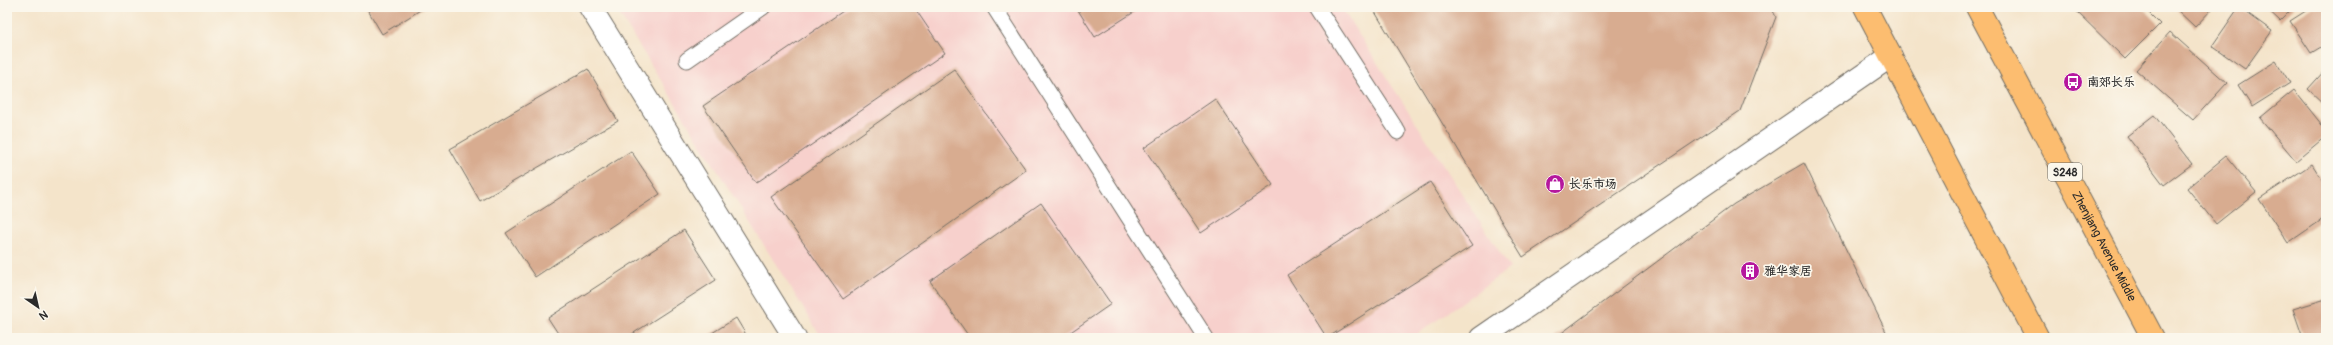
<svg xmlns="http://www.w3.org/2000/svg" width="2333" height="345" viewBox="0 0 2333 345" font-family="Pangolin,'LXGW WenKai TC',sans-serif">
	<rect width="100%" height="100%" fill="#fbf7ec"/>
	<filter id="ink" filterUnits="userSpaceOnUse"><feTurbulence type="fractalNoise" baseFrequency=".025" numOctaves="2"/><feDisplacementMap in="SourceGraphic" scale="8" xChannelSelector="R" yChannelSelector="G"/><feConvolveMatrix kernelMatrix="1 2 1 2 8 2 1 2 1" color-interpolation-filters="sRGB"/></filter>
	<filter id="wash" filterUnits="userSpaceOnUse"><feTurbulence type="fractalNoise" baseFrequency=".012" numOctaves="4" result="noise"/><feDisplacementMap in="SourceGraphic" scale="16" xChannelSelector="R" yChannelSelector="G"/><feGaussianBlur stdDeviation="0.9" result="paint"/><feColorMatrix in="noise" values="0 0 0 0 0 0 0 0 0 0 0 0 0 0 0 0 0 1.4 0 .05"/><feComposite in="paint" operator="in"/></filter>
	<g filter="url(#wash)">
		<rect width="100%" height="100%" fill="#f4e4ca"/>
		<path fill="#f7d0cc" d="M 615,7 L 1341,7 L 1510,268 L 1412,338 L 822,338 Z"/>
		<g id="blocks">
			<path fill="#d8ac90" d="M 366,7 L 425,7 L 382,34 Z
				M 849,7 L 914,7 L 945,53 L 756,183 L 703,106 Z
				M 1076,7 L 1142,7 L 1095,37 Z
				M 1372,7 L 1771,7 L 1776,17 L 1740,111 L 1523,257 Z
				M 2072,7 L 2143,7 L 2160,24 L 2125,59 Z
				M 2174,7 L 2214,7 L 2195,27 Z
				M 2239,7 L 2272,31 L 2245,69 L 2212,46 Z
				M 2265,7 L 2294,7 L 2280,21 Z
				M 2312,7 L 2326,7 L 2326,44 L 2311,53 L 2290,21 Z
				M 2170,32 L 2227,83 L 2193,120 L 2136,70 Z
				M 2276,61 L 2290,83 L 2252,107 L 2238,85 Z
				M 588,69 L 618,121 L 480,201 L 450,149 Z
				M 954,69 L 1026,170 L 843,299 L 771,197 Z
				M 2326,69 L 2326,106 L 2308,89 Z
				M 2294,90 L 2326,130 L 2326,136 L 2296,161 L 2260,118 Z
				M 1215,99 L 1273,185 L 1201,233 L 1144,148 Z
				M 2154,115 L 2192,164 L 2164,185 L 2127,136 Z
				M 631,151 L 660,194 L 535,277 L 506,233 Z
				M 2226,156 L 2256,192 L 2216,224 L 2187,188 Z
				M 1804,163 L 1889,338 L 1555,338 L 1734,204 Z
				M 2312,164 L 2326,186 L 2326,217 L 2288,243 L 2259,199 Z
				M 1430,182 L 1472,246 L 1327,338 L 1287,275 Z
				M 1041,203 L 1111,304 L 1062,338 L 970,338 L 930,281 Z
				M 684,230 L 716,280 L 626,338 L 561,338 L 548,318 Z
				M 2326,299 L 2326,338 L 2303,338 L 2293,309 Z
				M 736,318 L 748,338 L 704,338 Z"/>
		</g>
	</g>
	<g filter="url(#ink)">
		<use href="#blocks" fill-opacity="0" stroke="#716c63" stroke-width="1"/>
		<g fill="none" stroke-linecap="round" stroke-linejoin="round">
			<g stroke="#716c63" stroke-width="17">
				<path id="service" d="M 994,7 L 1206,338
					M 1317,7 L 1398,132
					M 687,60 L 763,7"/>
			</g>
			<g stroke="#716c63" stroke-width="24">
				<path id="minor" d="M 590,7 L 795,338
					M 1481,338 L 1891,56"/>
			</g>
			<g stroke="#716c63" stroke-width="24">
				<g id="primary">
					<path d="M 1865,7 L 2038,338"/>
					<path id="s1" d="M 1977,7 L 2153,338"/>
				</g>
			</g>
			<use href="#service" stroke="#fff" stroke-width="15"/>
			<use href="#minor" stroke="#fff" stroke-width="22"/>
			<use href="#primary" stroke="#fcbd6f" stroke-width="22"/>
		</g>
	</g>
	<defs>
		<g id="bus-disc" transform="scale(1)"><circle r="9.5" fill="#b5179e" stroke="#fbf7ec"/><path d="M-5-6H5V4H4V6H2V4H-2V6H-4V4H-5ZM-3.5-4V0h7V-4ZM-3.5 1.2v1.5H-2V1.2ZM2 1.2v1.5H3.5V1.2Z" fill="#fff"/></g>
		<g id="shop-disc" transform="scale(1)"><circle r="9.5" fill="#b5179e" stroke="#fbf7ec"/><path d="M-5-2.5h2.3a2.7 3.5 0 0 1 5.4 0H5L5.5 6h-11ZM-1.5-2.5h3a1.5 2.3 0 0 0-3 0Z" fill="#fff"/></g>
		<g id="building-disc" transform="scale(1)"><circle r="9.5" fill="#b5179e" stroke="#fbf7ec"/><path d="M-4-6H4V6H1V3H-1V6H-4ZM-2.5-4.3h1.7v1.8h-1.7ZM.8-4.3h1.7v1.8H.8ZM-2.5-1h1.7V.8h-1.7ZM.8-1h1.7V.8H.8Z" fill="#fff"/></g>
	</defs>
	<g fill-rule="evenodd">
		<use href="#bus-disc" x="2073" y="82"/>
		<use href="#shop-disc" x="1555" y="184"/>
		<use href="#building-disc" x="1750" y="271"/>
	</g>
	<g text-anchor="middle" stroke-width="3.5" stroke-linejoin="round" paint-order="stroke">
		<rect fill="#fbf7ec" stroke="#696865" stroke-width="1" x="2048" y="163" width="34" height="18" rx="3"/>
		<g font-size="11" font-weight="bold" fill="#2b2b2b">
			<text x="2065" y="176">S248</text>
		</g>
		<g font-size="12" font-weight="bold" fill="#2b2b2b" stroke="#fbf7ec" text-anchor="start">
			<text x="2087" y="86">南郊长乐</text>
			<text x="1569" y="188">长乐市场</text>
			<text x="1764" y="275">雅华家居</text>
		</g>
		<g font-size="12" fill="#2b2b2b" stroke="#fbf7ec">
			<text dy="4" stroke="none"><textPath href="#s1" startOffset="271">Zhenjiang Avenue Middle</textPath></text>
		</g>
	</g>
	<rect width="2333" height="345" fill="none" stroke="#fbf7ec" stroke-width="24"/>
	<g transform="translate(38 307) rotate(146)" stroke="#fbf7ec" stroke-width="3" paint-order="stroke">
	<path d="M0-3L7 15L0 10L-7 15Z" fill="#2b2b2b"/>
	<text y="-6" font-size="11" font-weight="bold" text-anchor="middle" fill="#2b2b2b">N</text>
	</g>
</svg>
